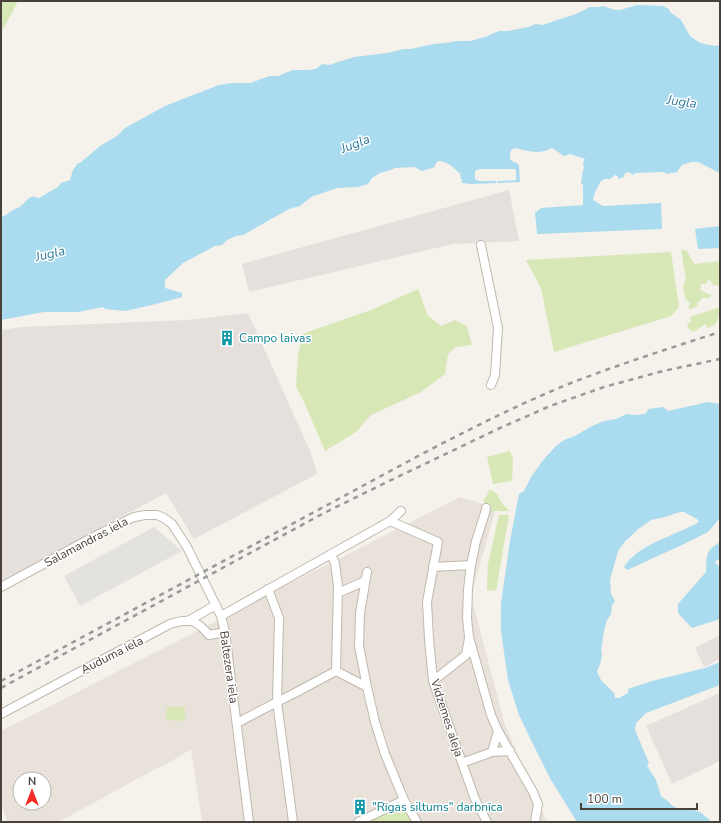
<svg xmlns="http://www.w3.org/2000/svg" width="721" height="823" viewBox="0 0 721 823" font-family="'Nunito Sans',sans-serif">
	<rect width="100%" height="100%" fill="#f5f1eb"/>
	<path fill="#e9e2da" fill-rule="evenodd" d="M 460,497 L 496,508 L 471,596 L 505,725 L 547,822 L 202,822 L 191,749 L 167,764 L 155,769 L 59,822 L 7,822 L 1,802 L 1,731 ZM 20,779 L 44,779 L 44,803 L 20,803 Z"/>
	<path fill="#e5e0dc" d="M 509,190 L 519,241 L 453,244 L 249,292 L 242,264 Z
		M 248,313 L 311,453 L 317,474 L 194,539 L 166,493 L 1,581 L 1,330 L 22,327 L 187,320 Z
		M 720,635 L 720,659 L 704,667 L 695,648 Z
		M 720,693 L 720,761 L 672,784 L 646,726 Z"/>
	<path fill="#d7e7b6" d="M 1,1 L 18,1 L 4,28 L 1,29 Z
		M 681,249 L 687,251 L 694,264 L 720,261 L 719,286 L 713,285 L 711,281 L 708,279 L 706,284 L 701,284 L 700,290 L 708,294 L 711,294 L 711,296 L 708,298 L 702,298 L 699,302 L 697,301 L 698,306 L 691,309 L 688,308 L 690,303 L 685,299 L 683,286 L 686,279 Z
		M 671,252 L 679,307 L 671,316 L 554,352 L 541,288 L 526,260 Z
		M 418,289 L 428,316 L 441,326 L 455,320 L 467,326 L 472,345 L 456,347 L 448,354 L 445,374 L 421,392 L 371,415 L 356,432 L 325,451 L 305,404 L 296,387 L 298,356 L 302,334 L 371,310 Z
		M 720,307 L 720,317 L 718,318 L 716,324 L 707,328 L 706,324 L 693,332 L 689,329 L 687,324 L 691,322 L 690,317 Z
		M 510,451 L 513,459 L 512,481 L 493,484 L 487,457 Z
		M 490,489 L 497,494 L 503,505 L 509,510 L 508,511 L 488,511 L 487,508 L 483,500 L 486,497 Z
		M 499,515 L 509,515 L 496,591 L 487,590 L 488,564 Z
		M 167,707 L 185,707 L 185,721 L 166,720 Z
		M 403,803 L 414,822 L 363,822 Z"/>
	<path fill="#e4e2df" d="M 154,527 L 182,551 L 80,606 L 64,576 Z"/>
	<path fill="#abdbef" d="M 637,5 L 663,6 L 669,9 L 670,12 L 681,20 L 690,36 L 700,43 L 715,46 L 720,45 L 720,173 L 698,162 L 691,162 L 682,165 L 677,172 L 667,174 L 664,172 L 635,173 L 633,175 L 629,172 L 625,173 L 624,177 L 618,179 L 618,176 L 615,175 L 610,179 L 605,179 L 601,181 L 595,192 L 593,200 L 603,206 L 661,203 L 662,229 L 537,234 L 535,213 L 541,208 L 583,205 L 583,185 L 581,183 L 583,170 L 584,169 L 583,163 L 585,159 L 570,154 L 564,156 L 552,148 C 540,155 527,151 515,148 L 512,149 L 510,153 L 510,159 L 513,162 L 517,163 L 519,166 L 520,182 L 497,183 L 497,181 L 516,180 L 516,170 L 513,169 L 480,169 L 475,171 L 475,179 L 479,181 L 496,181 L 496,183 L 472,184 L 462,183 L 462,180 L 461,179 L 460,173 L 459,173 C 453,167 447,161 438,161 L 435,164 L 435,167 L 422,171 L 414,167 L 395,168 L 388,171 L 380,173 L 372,178 L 368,184 L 358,187 L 337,188 L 311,197 L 300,206 L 289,209 L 243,235 L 236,236 L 227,240 L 222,245 L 215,246 L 183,263 L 165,280 L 165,288 L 182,293 L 182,297 L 152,305 L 125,311 L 105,309 L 103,307 L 78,312 L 44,312 L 1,320 L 1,217 L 6,215 L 13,210 L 20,207 L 29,198 L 34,196 L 34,197 L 39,198 L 58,187 L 61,183 L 70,180 L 73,170 L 78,163 L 80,163 L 100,146 L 117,136 L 125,128 L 165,106 L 219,85 L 232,83 L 251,83 L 269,76 L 278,76 L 293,70 L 309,70 L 316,69 L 322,64 L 329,65 L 354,57 L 387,53 L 404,49 L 411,49 L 434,44 L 453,42 L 455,41 L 470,41 L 485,37 L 499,31 L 508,31 L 528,27 L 536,24 L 542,25 L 576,14 L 590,7 L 598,7 L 603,6 L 615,10 L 620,10 Z
		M 720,226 L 720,248 L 698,249 L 695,229 Z
		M 708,402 L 720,404 L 720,518 L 708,532 L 684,544 L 627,570 L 624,567 C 638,544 677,535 699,522 L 697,519 L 684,512 L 680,512 L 665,517 L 651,520 L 637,530 L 628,539 L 626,540 L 618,551 L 610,580 L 611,594 L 615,601 L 612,605 L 611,614 L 607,620 L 604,631 L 601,651 L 602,652 L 601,661 L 597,672 L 601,680 L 614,693 L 615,698 L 619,698 L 628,693 L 628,689 L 652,681 L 705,668 L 720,662 L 720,685 L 646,713 L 636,723 L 635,730 L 649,763 L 647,766 L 656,780 L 661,796 L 669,802 L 670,804 L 678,809 L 690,809 L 700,812 L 710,820 L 709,822 L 577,822 L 551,780 L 530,738 L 519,715 L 508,680 L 501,631 L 501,603 L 510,541 L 519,494 L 524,491 L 531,477 L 544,459 L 556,446 L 564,440 L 575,436 L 592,426 L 604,421 L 616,419 L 627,414 L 635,415 L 645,414 L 649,409 L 663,407 L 668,411 Z
		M 720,542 L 720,558 L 715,562 L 720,568 L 720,619 L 692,628 L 678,613 L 678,604 L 706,572 C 707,555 705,551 720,542 Z"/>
	<path fill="#f5f1eb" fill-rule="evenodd" d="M 480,169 L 513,169 L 516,170 L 516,180 L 497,181 L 498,185 L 494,186 L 494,183 L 496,183 L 496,181 L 479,181 L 475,179 L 475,171 ZM 480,171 L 513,171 L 514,172 L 514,178 L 479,179 L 477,178 L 477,172 Z"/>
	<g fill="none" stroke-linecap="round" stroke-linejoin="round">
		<g stroke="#c0b8ae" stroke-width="10">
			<path id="minor" d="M 481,245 L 498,328 L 495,375 L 491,385
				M 486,508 L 485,513 L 476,541 L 471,565 L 468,589 L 467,618 L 469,637 L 491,715 L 498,731 L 533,792 L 538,804 L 535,822
				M 390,521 L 438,542 L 427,602 L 429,639 L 433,681 L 475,799 L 487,822
				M 331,554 L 335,563 L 338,586 L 336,671
				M 433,567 L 471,565
				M 367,572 L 360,613 L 359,646 L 367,687 L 375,722 L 385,754 L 404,800 L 417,822
				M 1,587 L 97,535 L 134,517 L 145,515 L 157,515 L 164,518 L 172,524 L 187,547 L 221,616 L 225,632 L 249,822
				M 268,589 L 279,618 L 277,702 L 293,822
				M 338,593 L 365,581
				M 221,616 L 390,521 L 401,511
				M 188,621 L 216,605
				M 433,681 L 466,655 L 469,638
				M 1,714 L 70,677 L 170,624 C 189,618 196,619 209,635 L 225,632
				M 237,723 L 277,702 L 293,694 L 336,671 L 367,687
				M 492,752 L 498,731
				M 462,763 L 492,752 L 510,751
				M 358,822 L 404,800"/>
		</g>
		<use href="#minor" stroke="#fff" stroke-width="8"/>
		<path stroke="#999" stroke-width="2.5" stroke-dasharray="5 5" stroke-linecap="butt" d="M 1,681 L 420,455 C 470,429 519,404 571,383 C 620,364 670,348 720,332
			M 1,688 L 324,513 L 387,482 L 500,428 L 550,406 L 604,387 L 663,371 L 720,359"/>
	</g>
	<defs>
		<g id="building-bare" transform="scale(1.2)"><path d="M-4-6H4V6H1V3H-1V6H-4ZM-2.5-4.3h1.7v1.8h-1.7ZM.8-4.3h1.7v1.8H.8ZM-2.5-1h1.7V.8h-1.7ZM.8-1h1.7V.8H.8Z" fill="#0f9aa8" stroke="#fff" stroke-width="2.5" paint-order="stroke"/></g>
	</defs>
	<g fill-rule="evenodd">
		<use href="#building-bare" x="227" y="338"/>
		<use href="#building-bare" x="360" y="807"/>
	</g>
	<g text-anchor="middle" stroke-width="3" stroke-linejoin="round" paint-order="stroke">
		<g font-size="12" fill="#0d838f" stroke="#fff" text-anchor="start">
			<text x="239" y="342">Campo laivas</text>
			<text x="372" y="811">"Rīgas siltums" darbnīca</text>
		</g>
		<g font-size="12" fill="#494139" stroke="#fff">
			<text transform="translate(86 542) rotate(-28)" y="4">Salamandras iela</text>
			<text transform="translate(112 655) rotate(-27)" y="4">Auduma iela</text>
			<text transform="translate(229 667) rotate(82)" y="4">Baltezera iela</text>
			<text transform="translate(447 718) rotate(72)" y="4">Vidzemes aleja</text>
		</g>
		<g font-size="13" font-style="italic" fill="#307a9b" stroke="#fff">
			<text transform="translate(682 101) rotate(8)" y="5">Jugla</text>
			<text transform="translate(355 143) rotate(-21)" y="5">Jugla</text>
			<text transform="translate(50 253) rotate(-13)" y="5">Jugla</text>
		</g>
	</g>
	<rect width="721" height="823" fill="none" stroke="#494139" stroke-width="4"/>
	<g transform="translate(32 791)"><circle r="19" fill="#ffffff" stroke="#b6b3b0"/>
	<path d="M0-3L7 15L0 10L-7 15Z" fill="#f22d25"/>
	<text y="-6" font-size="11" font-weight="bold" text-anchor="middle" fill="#494139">N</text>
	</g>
	<path d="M581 803v6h116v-6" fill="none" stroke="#494139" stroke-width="2"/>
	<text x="587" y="803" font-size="12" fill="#494139" stroke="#ffffff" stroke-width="3" paint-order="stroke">100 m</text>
</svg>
